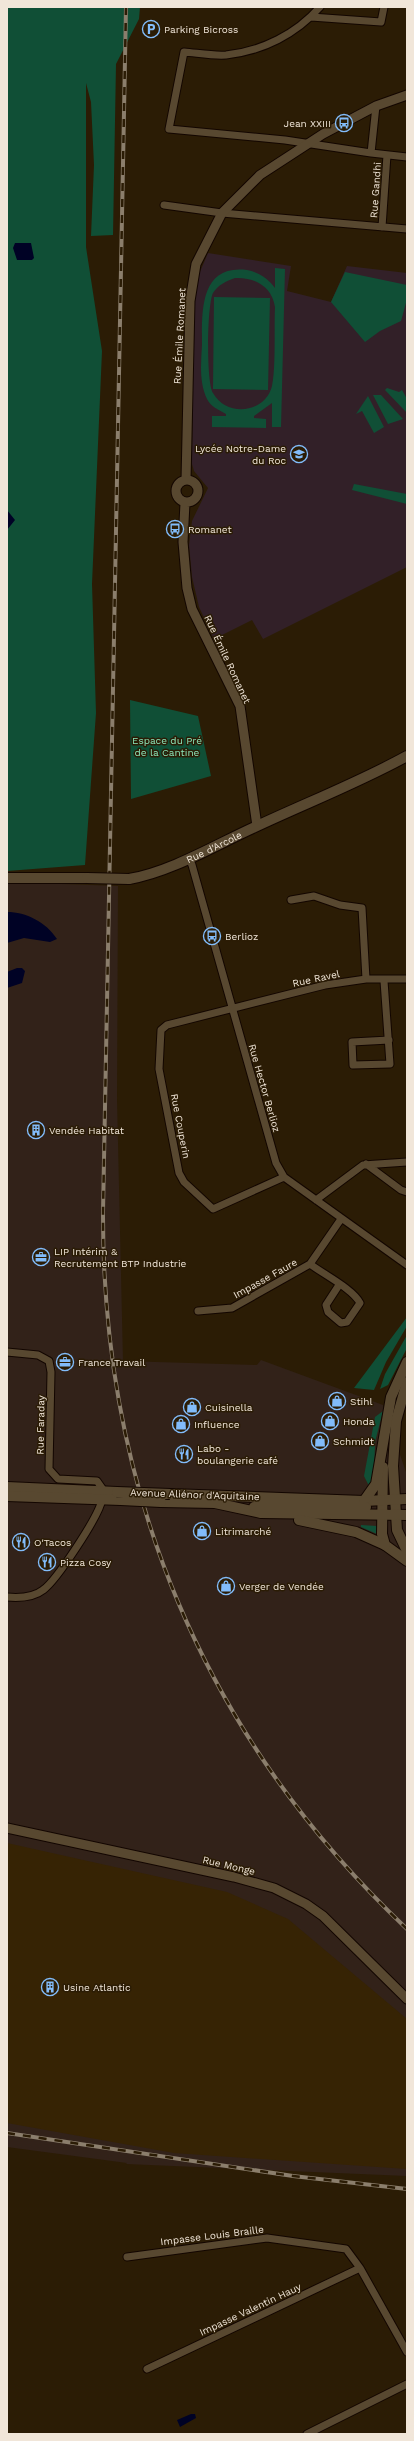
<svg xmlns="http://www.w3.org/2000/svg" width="414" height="2441" viewBox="0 0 414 2441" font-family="'Work Sans',sans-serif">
	<rect width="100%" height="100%" fill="#2b1c05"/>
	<path fill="#322219" d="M 7,882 L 118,886 L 117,1099 L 123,1361 L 257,1365 L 261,1360 L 383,1405 L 407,1475 L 407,2176 L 126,2164 L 127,2163 L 7,2147 Z"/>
	<path fill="#362304" d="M 7,1843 L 227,1892 L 288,1919 L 407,2019 L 407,2169 L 174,2153 L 7,2123 Z"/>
	<path fill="#322028" d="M 208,253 L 291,266 L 287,291 L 331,302 L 347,266 L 407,273 L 407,567 L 263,639 L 252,620 L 214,639 L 199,607 L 192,577 L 189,545 L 192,521 L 208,488 L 194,471 L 192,464 L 194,306 L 199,274 Z"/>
	<path fill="#104f36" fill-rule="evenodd" d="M 7,7 L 140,7 L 139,19 L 116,64 L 113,235 L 91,236 L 94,165 L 91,102 L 86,83 L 86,247 L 102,351 L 92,584 L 96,713 L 85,865 L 7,871 Z
		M 275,268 L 285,269 L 281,427 L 272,427 L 272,403 L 254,416 L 254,418 L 266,419 L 266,428 L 212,427 L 212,416 L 226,416 L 226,414 C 219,410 211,407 207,399 C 199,382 201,363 202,345 C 202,313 199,264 247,270 C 258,272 269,279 275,288 ZM 235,278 C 254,277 272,286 275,307 C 274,328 276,367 272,386 C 265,414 226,417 213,393 C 206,382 207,305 213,293 C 218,285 226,281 235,278 Z
		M 345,272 L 407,285 L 407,299 L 401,321 L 380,331 L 365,342 L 331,302 Z
		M 214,297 L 270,298 L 268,390 L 213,389 Z
		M 387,388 L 399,392 L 402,390 L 407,399 L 407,413 L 385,390 Z
		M 373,395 L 381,395 L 403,419 L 388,424 Z
		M 368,396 L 384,427 L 374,433 L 362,411 L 356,414 Z
		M 354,484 L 407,494 L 407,504 L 352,490 Z
		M 130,700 L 198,716 L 211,776 L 131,799 Z
		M 407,1317 L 407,1326 L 386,1362 L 374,1390 L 354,1388 Z
		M 407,1335 L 407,1348 L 388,1385 L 380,1389 L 385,1374 Z
		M 383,1411 L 375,1442 L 374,1477 L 369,1486 L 364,1476 L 375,1417 Z
		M 361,1525 L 377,1526 L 377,1534 L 361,1527 Z"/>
	<path fill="#000225" d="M 15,243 L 31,243 L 34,258 L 32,260 L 17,260 L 13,248 Z
		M 7,510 L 15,520 L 7,530 Z
		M 7,912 C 26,912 46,922 57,939 L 50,942 L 24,938 L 7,943 Z
		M 17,968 L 22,968 L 25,971 L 22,983 L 7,988 L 7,972 Z
		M 191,2414 L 195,2414 L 196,2418 L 180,2427 L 177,2420 Z"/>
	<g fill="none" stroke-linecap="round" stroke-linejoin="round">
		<g stroke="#130600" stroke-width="9">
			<path id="minor" d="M 320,7 C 296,34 263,51 226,55 C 213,56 197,53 184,52 L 169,129 L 285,140 L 371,153 L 376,106
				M 311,17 L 381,22 L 384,7
				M 371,153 L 407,157
				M 164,205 L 222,213 L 407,229
				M 382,227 L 387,155
				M 189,858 L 192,865 L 276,1163 L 284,1177 L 407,1265
				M 291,900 L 314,896 L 340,905 L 362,908 L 366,979
				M 384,981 L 390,1064 L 353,1065 L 352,1042 L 389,1040
				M 366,1164 L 401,1190 L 407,1192
				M 284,1177 L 213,1209 L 184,1182 L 179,1173 L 159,1069 L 161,1030 L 167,1025 L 325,985 L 366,979 L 407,979
				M 316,1200 L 363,1165 L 407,1162
				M 310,1264 C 323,1274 353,1289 360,1303 L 347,1322 L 341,1323 L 328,1312 L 326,1305 L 339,1285
				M 198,1311 L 232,1308 L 310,1264 L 341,1219
				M 7,1352 L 38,1355 L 49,1361 L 51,1372 L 49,1469 L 58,1479 L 97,1481 L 104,1491
				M 7,1597 C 19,1598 33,1598 43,1590 C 56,1581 100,1515 102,1499
				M 127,2257 L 267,2238 L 346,2249 L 360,2268 L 407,2352
				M 147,2369 L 360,2268
				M 307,2434 L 407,2384"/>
		</g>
		<g stroke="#130600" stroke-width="11">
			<path id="tertiary" d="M176 491a11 11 0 1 1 22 0a11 11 0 1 1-22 0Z
				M 186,480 L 190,301 L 196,264 L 222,213 L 260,175 L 323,134 L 376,106 L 407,95
				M 185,503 L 183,542 L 187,588 L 192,609 L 240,706 L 257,826
				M 7,1828 L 234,1877 L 274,1888 L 306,1904 L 323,1916 L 407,1999"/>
		</g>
		<g stroke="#130600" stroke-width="12">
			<g id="secondary">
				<path d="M 7,878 L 87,878"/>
				<path id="s1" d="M 129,879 C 171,872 217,844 255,827 C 306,803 358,783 407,756"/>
				<path d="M 407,1382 L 396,1421 L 393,1466 L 397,1530 L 407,1551"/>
				<path d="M 383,1467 L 382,1534 L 385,1545 L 407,1561"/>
				<path d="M 7,1487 L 117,1492"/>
				<path d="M 170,1494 L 364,1501 L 407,1499"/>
				<path d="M 7,1496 L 121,1500"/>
				<path d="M 364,1501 L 376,1484 L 391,1397 L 407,1362"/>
				<path d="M 161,1502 L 215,1503 L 261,1513 L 407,1515"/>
				<path d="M 254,1507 L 366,1507"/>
				<path d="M 299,1520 L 356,1532 L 385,1545"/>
			</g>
		</g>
		<use href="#minor" stroke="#584830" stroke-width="7"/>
		<use href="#tertiary" stroke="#584830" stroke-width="9"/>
		<use href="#secondary" stroke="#584830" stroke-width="10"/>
		<g stroke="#8b7e6c" stroke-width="4">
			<path id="rail" d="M 126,7 L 103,1212 C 102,1491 204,1737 407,1929
				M 7,2133 L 293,2176 L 407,2189"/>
		</g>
		<use href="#rail" stroke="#2b1c05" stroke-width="2.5" stroke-dasharray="8" stroke-linecap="butt"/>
		<g stroke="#130600" stroke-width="12" stroke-linecap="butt">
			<path id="secondary-bridge" d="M 87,878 L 129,879
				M 117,1492 L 170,1494
				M 121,1500 L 161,1502"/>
		</g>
		<use href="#secondary-bridge" stroke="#584830" stroke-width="10"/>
	</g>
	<defs>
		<g id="parking-ring" transform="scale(0.9)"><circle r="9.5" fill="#2b1c05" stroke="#82bcfa" stroke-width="1.5"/><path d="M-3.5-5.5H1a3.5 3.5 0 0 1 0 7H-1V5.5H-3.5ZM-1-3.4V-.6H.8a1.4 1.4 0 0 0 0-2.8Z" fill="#82bcfa"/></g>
		<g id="bus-ring" transform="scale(0.9)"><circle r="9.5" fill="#2b1c05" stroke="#82bcfa" stroke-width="1.5"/><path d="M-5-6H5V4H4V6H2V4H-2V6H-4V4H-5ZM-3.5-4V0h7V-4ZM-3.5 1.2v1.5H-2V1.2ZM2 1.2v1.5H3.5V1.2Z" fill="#82bcfa"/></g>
		<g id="school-ring" transform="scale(0.9)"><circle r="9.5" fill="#2b1c05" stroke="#82bcfa" stroke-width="1.5"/><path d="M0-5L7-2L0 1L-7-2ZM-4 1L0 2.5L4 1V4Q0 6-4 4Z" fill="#82bcfa"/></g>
		<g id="building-ring" transform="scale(0.9)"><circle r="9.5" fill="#2b1c05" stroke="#82bcfa" stroke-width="1.5"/><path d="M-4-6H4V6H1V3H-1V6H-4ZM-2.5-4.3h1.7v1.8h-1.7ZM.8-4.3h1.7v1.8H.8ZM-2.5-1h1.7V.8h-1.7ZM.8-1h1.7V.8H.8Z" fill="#82bcfa"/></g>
		<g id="office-ring" transform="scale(0.9)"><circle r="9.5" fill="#2b1c05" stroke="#82bcfa" stroke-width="1.5"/><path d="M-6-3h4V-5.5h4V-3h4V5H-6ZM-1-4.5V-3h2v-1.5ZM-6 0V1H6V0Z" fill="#82bcfa"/></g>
		<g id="shop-ring" transform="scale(0.9)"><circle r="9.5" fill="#2b1c05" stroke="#82bcfa" stroke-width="1.5"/><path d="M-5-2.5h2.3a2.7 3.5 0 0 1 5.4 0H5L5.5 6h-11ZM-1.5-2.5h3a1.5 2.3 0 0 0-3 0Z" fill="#82bcfa"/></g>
		<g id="restaurant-ring" transform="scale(0.9)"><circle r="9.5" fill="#2b1c05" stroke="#82bcfa" stroke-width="1.5"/><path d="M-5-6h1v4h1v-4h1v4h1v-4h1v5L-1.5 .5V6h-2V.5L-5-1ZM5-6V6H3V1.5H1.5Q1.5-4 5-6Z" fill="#82bcfa"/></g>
	</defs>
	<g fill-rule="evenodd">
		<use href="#parking-ring" x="151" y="29"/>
		<use href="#bus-ring" x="344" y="123"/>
		<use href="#school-ring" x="299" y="454"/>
		<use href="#bus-ring" x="175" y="529"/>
		<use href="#bus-ring" x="212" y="936"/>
		<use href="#building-ring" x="36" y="1130"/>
		<use href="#office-ring" x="41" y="1257"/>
		<use href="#office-ring" x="65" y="1362"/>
		<use href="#shop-ring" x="337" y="1401"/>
		<use href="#shop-ring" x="192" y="1407"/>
		<use href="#shop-ring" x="330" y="1421"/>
		<use href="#shop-ring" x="181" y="1424"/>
		<use href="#shop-ring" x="320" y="1441"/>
		<use href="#restaurant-ring" x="184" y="1454"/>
		<use href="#shop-ring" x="202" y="1531"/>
		<use href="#restaurant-ring" x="21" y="1542"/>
		<use href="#restaurant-ring" x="47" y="1562"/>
		<use href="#shop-ring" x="226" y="1586"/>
		<use href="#building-ring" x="50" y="1987"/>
	</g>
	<g text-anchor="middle" stroke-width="3" stroke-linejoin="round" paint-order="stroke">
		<g font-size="10" fill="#f1e6d9" stroke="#2b1c05" text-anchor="start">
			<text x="164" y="33">Parking Bicross</text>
			<text x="331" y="127" text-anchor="end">Jean XXIII</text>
			<text x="286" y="452" text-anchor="end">Lycée Notre-Dame<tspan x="286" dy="12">du Roc</tspan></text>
			<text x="188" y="533">Romanet</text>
			<text x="225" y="940">Berlioz</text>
			<text x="49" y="1134">Vendée Habitat</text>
			<text x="54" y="1255">LIP Intérim &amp;<tspan x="54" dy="12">Recrutement BTP Industrie</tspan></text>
			<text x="78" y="1366">France Travail</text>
			<text x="350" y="1405">Stihl</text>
			<text x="205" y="1411">Cuisinella</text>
			<text x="343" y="1425">Honda</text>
			<text x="194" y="1428">Influence</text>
			<text x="333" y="1445">Schmidt</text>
			<text x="197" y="1452">Labo -<tspan x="197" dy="12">boulangerie café</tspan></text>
			<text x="215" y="1535">Litrimarché</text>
			<text x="34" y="1546">O'Tacos</text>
			<text x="60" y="1566">Pizza Cosy</text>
			<text x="239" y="1590">Verger de Vendée</text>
			<text x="63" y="1991">Usine Atlantic</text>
		</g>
		<g font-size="10" fill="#f1e6d9" stroke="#2b1c05">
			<text transform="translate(375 190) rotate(-86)" y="4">Rue Gandhi</text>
			<text transform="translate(179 336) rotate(-87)" y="4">Rue Émile Romanet</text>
			<text transform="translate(228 659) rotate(65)" y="4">Rue Émile Romanet</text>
			<text dy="4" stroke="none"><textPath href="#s1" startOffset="91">Rue d'Arcole</textPath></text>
			<text transform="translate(316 978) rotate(-12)" y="4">Rue Ravel</text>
			<text transform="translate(265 1088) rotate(74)" y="4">Rue Hector Berlioz</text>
			<text transform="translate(181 1126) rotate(79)" y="4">Rue Couperin</text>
			<text transform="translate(265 1278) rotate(-29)" y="4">Impasse Faure</text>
			<text transform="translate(40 1425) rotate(-89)" y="4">Rue Faraday</text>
			<text transform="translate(195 1494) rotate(2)" y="4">Avenue Aliénor d'Aquitaine</text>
			<text transform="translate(229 1865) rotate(13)" y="4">Rue Monge</text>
			<text transform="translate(212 2235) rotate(-7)" y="4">Impasse Louis Braille</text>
			<text transform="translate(250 2309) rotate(-25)" y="4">Impasse Valentin Hauy</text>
		</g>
		<g font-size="10" fill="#8be6ba" stroke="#2b1c05">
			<text x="167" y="744">Espace du Pré<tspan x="167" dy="12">de la Cantine</tspan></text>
		</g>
	</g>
	<rect width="414" height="2441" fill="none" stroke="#f1e6d9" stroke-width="16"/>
</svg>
